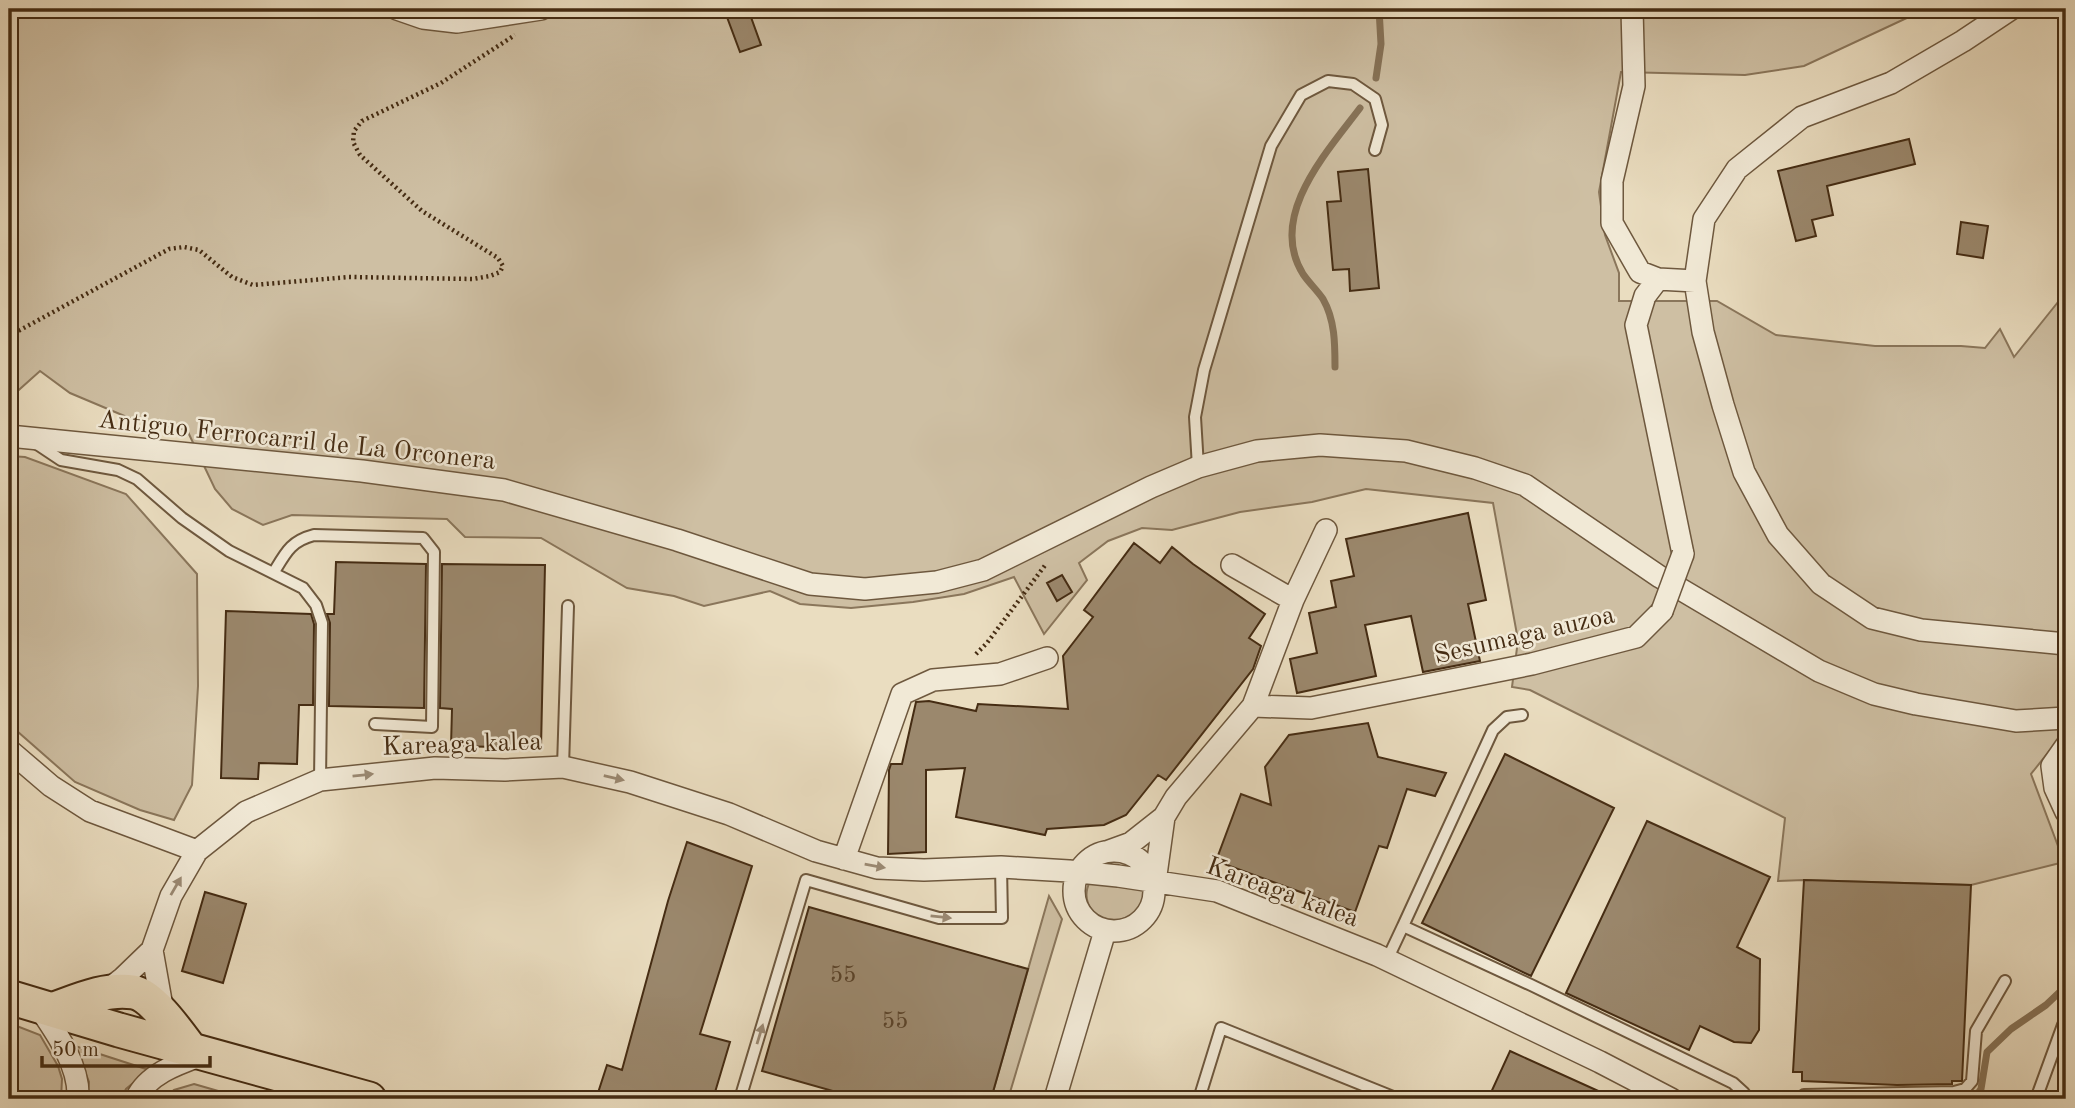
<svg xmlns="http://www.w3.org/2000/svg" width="2075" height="1108" viewBox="0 0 2075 1108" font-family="'Old Standard TT',serif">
	<rect width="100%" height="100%" fill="#eaddc0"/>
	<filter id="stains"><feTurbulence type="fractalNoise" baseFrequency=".00286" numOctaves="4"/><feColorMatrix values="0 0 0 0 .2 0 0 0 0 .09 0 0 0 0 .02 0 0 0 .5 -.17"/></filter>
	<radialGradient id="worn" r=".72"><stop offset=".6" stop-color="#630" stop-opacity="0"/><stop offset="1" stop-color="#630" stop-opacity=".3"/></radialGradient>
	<path fill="#cebfa3" stroke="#8a765b" stroke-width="2" d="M 9,9 L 1926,9 L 1804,66 L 1745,75 L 1621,72 L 1599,192 L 1605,235 L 1619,273 L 1619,301 L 1717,301 L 1776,335 L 1875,346 L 1961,346 L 1985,348 L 2000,329 L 2014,357 L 2066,292 L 2066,730 L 2031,774 L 2064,862 L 1971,885 L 1804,880 L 1778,881 L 1785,818 L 1530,690 L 1512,687 L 1518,640 L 1493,503 L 1366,489 L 1312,502 L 1240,512 L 1172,530 L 1142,528 L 1108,541 L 1079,563 L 1087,580 L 1044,634 L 1014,577 L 964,594 L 913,602 L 851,608 L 800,604 L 770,591 L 704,606 L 674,596 L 627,588 L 541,538 L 465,537 L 447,519 L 292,515 L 263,525 L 232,509 L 215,489 L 187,430 L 134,420 L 70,393 L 40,371 L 12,396 L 9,397 Z
		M 9,456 L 25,457 L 126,494 L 197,574 L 198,686 L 192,785 L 174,820 L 140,810 L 75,782 L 9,724 Z
		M 1090,881 L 1145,886 C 1144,892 1144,902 1140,907 C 1123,933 1073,917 1090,881 Z
		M 1049,896 L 1062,919 L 1008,1099 L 991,1099 Z
		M 9,1023 L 40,1035 L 58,1066 L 62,1079 L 61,1099 L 9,1099 Z
		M 75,1046 L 149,1070 L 126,1089 L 121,1099 L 87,1099 L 89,1082 Z
		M 194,1084 L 246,1099 L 164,1099 L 174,1090 Z"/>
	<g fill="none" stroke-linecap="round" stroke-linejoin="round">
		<path stroke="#867257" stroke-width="7" d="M 1376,78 L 1381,44 L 1379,9
			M 1335,367 C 1335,344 1335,320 1323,299 C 1317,290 1309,283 1303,274 C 1267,216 1327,152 1360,108
			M 1974,1099 L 1981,1089 L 1987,1052 L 2011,1029 L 2046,1005 L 2066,986"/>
	</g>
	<path fill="#9b886d" stroke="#452c13" stroke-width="2" d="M 724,9 L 748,9 L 761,45 L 740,52 Z
		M 1909,139 L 1915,164 L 1827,186 L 1833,215 L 1812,220 L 1816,236 L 1796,241 L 1778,171 Z
		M 1368,169 L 1379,288 L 1350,291 L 1349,269 L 1333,270 L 1327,202 L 1341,201 L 1338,172 Z
		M 1961,222 L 1988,226 L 1983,258 L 1957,254 Z
		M 1468,513 L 1486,600 L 1468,604 L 1480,661 L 1423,672 L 1411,616 L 1365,625 L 1376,676 L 1297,693 L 1290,659 L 1317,653 L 1309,613 L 1336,607 L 1331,581 L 1354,576 L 1346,539 Z
		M 1134,543 L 1160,563 L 1172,547 L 1193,564 L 1265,614 L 1249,638 L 1261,646 L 1253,669 L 1166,780 L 1158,775 L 1126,815 L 1104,825 L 1047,829 L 1045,835 L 956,817 L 965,768 L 926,770 L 926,852 L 888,854 L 889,770 L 891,764 L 902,764 L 916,702 L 929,701 L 976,711 L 978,704 L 1068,709 L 1063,656 L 1093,617 L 1084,610 Z
		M 336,562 L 426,564 L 424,708 L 329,706 L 330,623 L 327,614 L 334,614 Z
		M 442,564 L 545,565 L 541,748 L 451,746 L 452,709 L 440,708 Z
		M 1062,575 L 1072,592 L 1057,601 L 1047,583 Z
		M 226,611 L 311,614 L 314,624 L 313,705 L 299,705 L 297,764 L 259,763 L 258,779 L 221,778 Z
		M 1368,723 L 1378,757 L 1446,773 L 1435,796 L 1407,789 L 1387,848 L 1379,846 L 1355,912 L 1216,861 L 1241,794 L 1271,805 L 1265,767 L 1289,735 Z
		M 1505,754 L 1614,808 L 1531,976 L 1422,923 Z
		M 1647,821 L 1770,877 L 1737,947 L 1760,959 L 1759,1030 L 1751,1043 L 1734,1042 L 1700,1026 L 1689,1050 L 1566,993 Z
		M 687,842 L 752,866 L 700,1034 L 730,1042 L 713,1099 L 596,1099 L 607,1065 L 622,1070 L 668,901 Z
		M 1804,880 L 1971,885 L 1962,1081 L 1952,1081 L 1952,1084 L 1897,1085 L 1802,1081 L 1802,1072 L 1793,1072 Z
		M 205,892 L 246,904 L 223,983 L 182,971 Z
		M 809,907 L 1028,969 L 991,1099 L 861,1099 L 762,1071 Z
		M 1510,1051 L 1616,1099 L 1488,1099 Z"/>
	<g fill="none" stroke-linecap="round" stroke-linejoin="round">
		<g stroke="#6e583e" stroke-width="14">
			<path id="lane" d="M 34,442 L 61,460 L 118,470 L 137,479 L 182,518 L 229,551 L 303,588 L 316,605 L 322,623 L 320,780
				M 1198,467 L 1195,417 L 1204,370 L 1271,146 L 1301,95 L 1328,81 L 1353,84 L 1375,99 L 1382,125 L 1375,150
				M 274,572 C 286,552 291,541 314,535 L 423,538 L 434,552 L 432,727 L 375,724
				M 563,767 L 568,606
				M 1403,926 L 1493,730 L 1507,717 L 1522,715
				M 1387,960 L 1403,926 L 1531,985 L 1733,1083 L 1744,1093 L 1743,1099
				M 740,1099 L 806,880 L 939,918 L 1002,918 L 1001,867
				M 1199,1099 L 1221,1028 L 1398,1099
				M 1804,1099 L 1804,1095 L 1954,1092 L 1965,1089 L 1972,1081 L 1976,1031 L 2005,981
				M 2036,1099 L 2063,1025 L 2066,1022"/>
		</g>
		<g stroke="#6e583e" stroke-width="24">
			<path id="street" d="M 397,9 L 423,18 L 457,22 L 541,9
				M 1632,9 L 1634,86 L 1612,181 L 1612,223 L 1640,272 L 1658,279 L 1695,281
				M 2011,9 L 1963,41 L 1891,83 L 1802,117 L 1737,169 L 1704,219 L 1695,281 L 1703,332 L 1723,405 L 1744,472 L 1778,535 L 1821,584 L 1872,618 L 1921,630 L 2066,644
				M 1658,279 L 1645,296 L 1636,325 L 1683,554
				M 9,436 L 362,471 L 504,490 L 677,540 L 810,584 L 865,589 L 937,582 L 983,570 L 1151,487 L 1198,467 L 1257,451 L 1320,445 L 1406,451 L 1475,468 L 1525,485 L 1660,577 L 1819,671 L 1874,694 L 1916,704 L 2016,721 L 2066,718
				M 1293,600 L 1326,530
				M 1253,706 L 1311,708 L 1532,664 L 1636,637 L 1662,611
				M 2066,746 L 2052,766 L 2055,788 L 2066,812
				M 9,750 L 51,786 L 90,811 L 197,851
				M 1164,817 L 1176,797 L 1253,706 L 1293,600 L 1232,565
				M1074 891a40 40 0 1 1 80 0a40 40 0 1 1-80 0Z
				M 1109,851 L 1131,843 L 1164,817 L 1155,882
				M 844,859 L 902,694 L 933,680 L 1000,674 L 1047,658
				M 152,950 L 163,1012
				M 105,992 L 123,978 L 152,950 L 171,896 L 197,851 L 246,812 L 320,780 L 435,768 L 505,770 L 563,767 L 630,782 L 729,814 L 816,851 L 877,868 L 924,870 L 1001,867 L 1069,871 L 1118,876 L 1217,891 L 1377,955 L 1600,1062 L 1671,1099
				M 38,1006 C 56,1032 80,1066 78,1099
				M 136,1099 C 148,1073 180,1063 205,1054
				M 1055,1099 L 1105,931"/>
		</g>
		<g stroke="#452c13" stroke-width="37">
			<path id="primary" d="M 9,997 L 119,1030 L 369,1099
				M 52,1010 C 77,1001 105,988 133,992 C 152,995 179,1034 191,1050"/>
		</g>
		<path stroke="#452c13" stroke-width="4.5" stroke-dasharray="2 3.5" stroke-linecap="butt" d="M 9,336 L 169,249 L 184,247 L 199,250 L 232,277 L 253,285 L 349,277 L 473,279 L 490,276 L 500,272 L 503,266 L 498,258 L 422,211 L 360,155 L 353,142 L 354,131 L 362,121 L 441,83 L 515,35
			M 976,654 L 987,643 L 1046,564"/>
		<use href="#lane" stroke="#f1e9d6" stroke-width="10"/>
		<use href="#street" stroke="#f1e9d6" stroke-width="21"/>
		<use href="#primary" stroke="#eaddc0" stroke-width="33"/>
		<g stroke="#6e583e" stroke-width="24" stroke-linecap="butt">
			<path id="street-bridge" d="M 1662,611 L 1683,554"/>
		</g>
		<use href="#street-bridge" stroke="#f1e9d6" stroke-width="21"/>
	</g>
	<defs><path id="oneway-solid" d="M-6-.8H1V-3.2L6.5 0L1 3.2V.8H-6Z" transform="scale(1.75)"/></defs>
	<g fill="#9b8a74">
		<use href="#oneway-solid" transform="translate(363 775) rotate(-6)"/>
		<use href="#oneway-solid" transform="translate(614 778) rotate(13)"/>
		<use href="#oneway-solid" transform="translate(875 866) rotate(10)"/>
		<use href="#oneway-solid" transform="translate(176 886) rotate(-60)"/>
		<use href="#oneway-solid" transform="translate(941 917) rotate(6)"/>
		<use href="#oneway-solid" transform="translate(760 1034) rotate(-73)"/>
	</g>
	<g text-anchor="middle" stroke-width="5" stroke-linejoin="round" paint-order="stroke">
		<g font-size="23" fill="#5a432a">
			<text x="843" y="982">55</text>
			<text x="895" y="1028">55</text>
		</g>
		<g font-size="26" fill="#452c13" stroke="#f1e9d6">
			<text transform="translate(297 439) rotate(6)" y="9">Antiguo Ferrocarril de La Orconera</text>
			<text transform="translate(1524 634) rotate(-13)" y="9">Sesumaga auzoa</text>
			<text transform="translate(462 743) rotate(-2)" y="9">Kareaga kalea</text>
			<text transform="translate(1283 891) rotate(20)" y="9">Kareaga kalea</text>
		</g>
	</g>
	<rect width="2075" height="1108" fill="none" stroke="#eaddc0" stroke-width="35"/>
	<rect x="10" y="10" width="2054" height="1087" fill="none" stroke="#452c13" stroke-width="3.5"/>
	<rect x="18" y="18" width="2040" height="1073" fill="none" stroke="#452c13" stroke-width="2"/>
	<path d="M42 1056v10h168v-10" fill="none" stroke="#452c13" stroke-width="3.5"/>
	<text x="52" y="1056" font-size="21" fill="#452c13" stroke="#f1e9d6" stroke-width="5" paint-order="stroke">50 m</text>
	<rect width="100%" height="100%" filter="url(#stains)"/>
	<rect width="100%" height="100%" fill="url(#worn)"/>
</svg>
